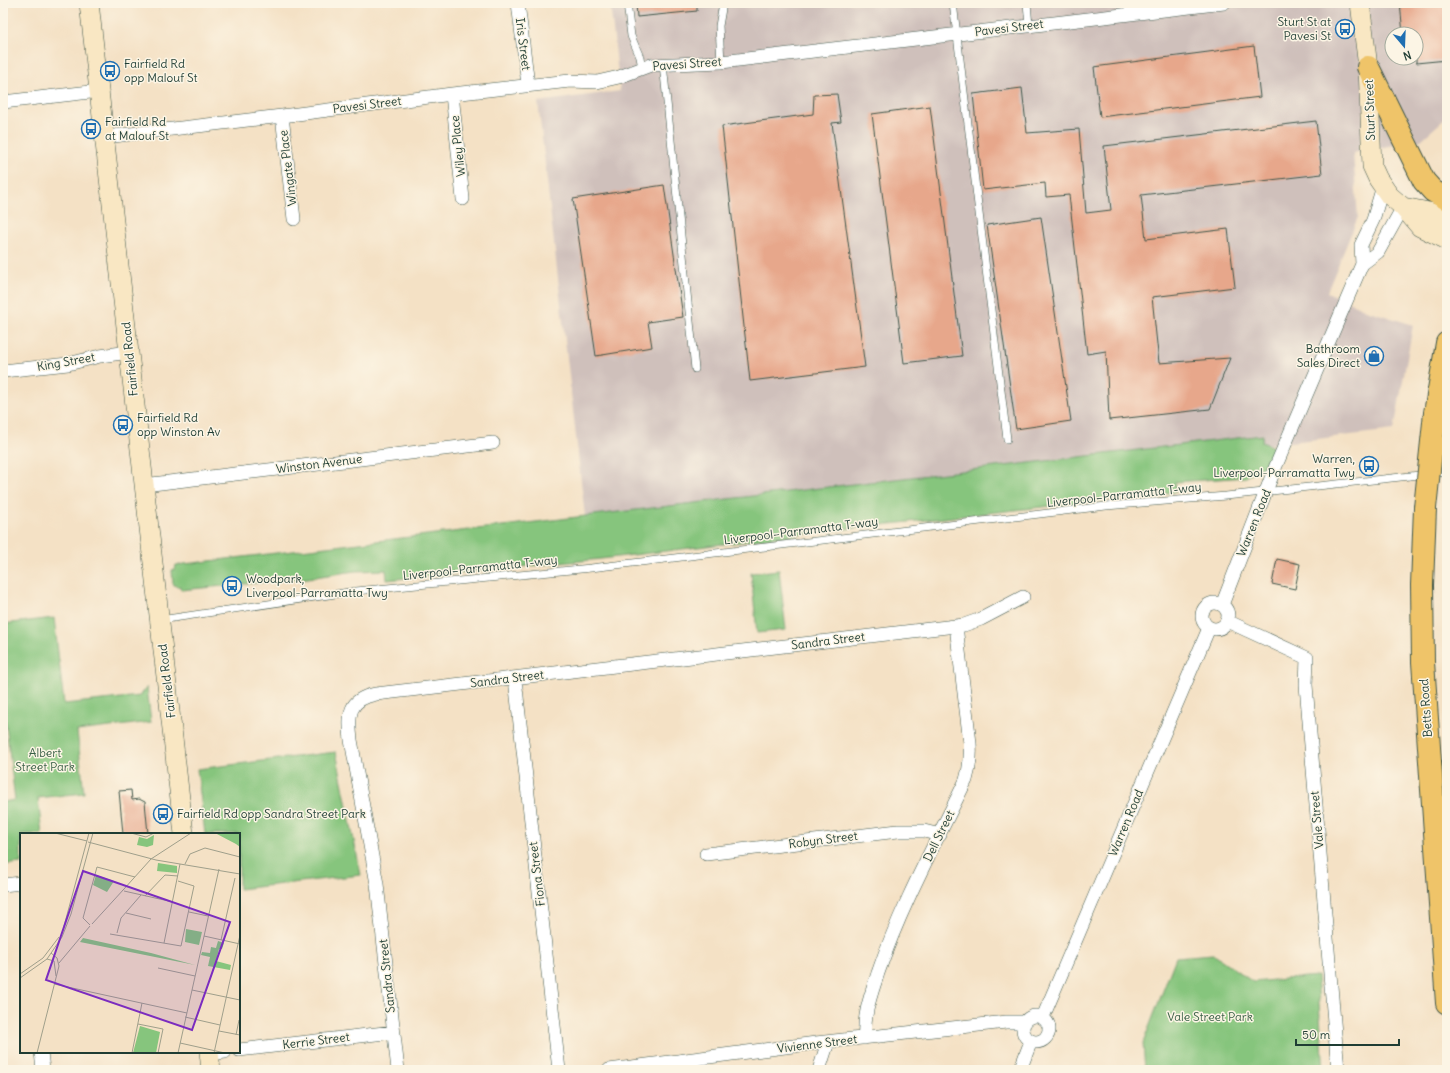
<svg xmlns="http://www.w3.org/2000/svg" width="1450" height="1073" viewBox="0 0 1450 1073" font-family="Delius,sans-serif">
	<rect width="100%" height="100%" fill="#fcf5e5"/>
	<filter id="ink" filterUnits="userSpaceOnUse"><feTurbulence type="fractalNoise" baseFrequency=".025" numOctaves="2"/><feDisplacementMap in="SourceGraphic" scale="8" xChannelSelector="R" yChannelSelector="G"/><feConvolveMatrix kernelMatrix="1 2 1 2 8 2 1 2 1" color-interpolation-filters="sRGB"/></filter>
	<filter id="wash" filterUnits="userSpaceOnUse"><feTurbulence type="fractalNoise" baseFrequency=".012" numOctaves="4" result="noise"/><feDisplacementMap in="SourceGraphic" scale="16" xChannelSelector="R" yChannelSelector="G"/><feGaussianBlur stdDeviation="0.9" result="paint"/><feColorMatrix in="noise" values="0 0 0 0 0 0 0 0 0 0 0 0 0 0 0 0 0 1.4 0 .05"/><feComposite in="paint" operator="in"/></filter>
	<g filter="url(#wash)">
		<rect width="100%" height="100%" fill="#f4e1c5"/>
		<path fill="#cfc0bb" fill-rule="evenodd" d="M 610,3 L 1447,3 L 1447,117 L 1421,140 L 1353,153 L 1358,217 L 1327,292 L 1366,310 L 1413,325 L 1394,430 L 586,525 L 538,102 L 620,91 ZM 1392,34 L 1416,34 L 1416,58 L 1392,58 Z"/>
		<path fill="#86c57d" stroke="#528158" d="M 1263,435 L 1262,442 L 1275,448 L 1266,465 L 1246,477 L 1175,482 L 1176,492 L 837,530 L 601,559 L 387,580 L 386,570 L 355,571 L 308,578 L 181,590 L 180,586 L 177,587 L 173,584 L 172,570 L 175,569 L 176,565 Z
			M 779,570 L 786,630 L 757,633 L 751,573 Z
			M 54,618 L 64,704 L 140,696 L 147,687 L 151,722 L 77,731 L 84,793 L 38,798 L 42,834 L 21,834 L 21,863 L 3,865 L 3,802 L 15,800 L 3,700 L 3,624 Z
			M 336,752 L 361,875 L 239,889 L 239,834 L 205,834 L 197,769 Z
			M 1213,954 L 1253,982 L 1317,976 L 1324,1070 L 1145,1070 L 1143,1043 L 1176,957 Z"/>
		<g id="blocks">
			<path fill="#e7a78b" d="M 636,3 L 697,3 L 697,11 L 637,17 Z
				M 1400,3 L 1447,3 L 1447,60 L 1416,63 L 1416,34 L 1403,34 Z
				M 1254,46 L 1260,97 L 1100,117 L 1094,67 Z
				M 1022,88 L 1027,133 L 1079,129 L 1086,213 L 1111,210 L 1104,146 L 1316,121 L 1322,174 L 1141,195 L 1146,239 L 1228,229 L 1235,287 L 1152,297 L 1159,363 L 1230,358 L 1210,409 L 1109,420 L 1106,351 L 1087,354 L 1069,195 L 1046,197 L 1045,183 L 983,190 L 973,94 Z
				M 837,94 L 841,122 L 832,123 L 865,367 L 750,381 L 722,126 L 813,114 L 814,95 Z
				M 930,106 L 962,356 L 904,363 L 872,114 Z
				M 664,185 L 683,317 L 648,322 L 652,347 L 596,356 L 573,199 Z
				M 1041,217 L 1071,421 L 1016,429 L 987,225 Z
				M 1277,559 L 1300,564 L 1295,589 L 1272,584 Z
				M 131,790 L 132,800 L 139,799 L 145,802 L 148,834 L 123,834 L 119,791 Z"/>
		</g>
	</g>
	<g filter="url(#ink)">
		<use href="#blocks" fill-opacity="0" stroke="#3f564a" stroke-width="1"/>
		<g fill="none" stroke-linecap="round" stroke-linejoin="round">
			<g stroke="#3f564a" stroke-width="8">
				<path id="lane" d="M 627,3 L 631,36 L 640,57 L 642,68
					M 953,3 L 1007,439
					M 1027,3 L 1029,26
					M 721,62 L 719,26 L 723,3
					M 663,64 L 695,369
					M 160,620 L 356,591 L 591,568 L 1106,506 L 1226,496 L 1447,472"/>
			</g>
			<g stroke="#3f564a" stroke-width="14">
				<path id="street" d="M 518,3 L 528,85
					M 452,94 L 463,199
					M 3,102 L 99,91
					M 282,116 L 294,219
					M 105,137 L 282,116 L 452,94 L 570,81 L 597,82 L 619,77 L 651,65 L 721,62 L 1224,3
					M 1362,264 L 1378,252 L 1403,207
					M 3,371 L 68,364 L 100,356 L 129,352
					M 144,485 L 493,443
					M1202 616a13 13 0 1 1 26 0a13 13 0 1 1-26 0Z
					M 1222,605 L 1275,468 L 1362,264 L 1361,245 L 1373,220 L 1383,186
					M 1227,621 L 1307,658 L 1306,685 L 1338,1070
					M 515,679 L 559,1070
					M 706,854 L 898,831 L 924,831 L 940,835
					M 3,885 L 21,883
					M1023 1029a13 13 0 1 1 26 0a13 13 0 1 1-26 0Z
					M 1043,1017 L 1209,628
					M 865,1038 C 863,1015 871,995 878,973 C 901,906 935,844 966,780 C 970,767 971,757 970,743 L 956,626
					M 239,1050 L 393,1032
					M 41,1052 L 43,1070
					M 209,1054 L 225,1052
					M 398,1070 L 377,884 L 351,740 C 348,715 348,699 376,694 L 964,625 L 981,619 L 1023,597
					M 609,1070 L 816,1043 L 1006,1022 L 1024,1022
					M 819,1070 L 828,1042
					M 1020,1070 L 1031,1041"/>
			</g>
			<g stroke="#3f564a" stroke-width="20">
				<path id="secondary" d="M 89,3 L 184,834
					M 1360,3 L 1368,67 L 1372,166 L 1378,179 L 1389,195 L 1403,207 L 1420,227 L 1447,240
					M 1403,207 L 1429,212 L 1447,220
					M 209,1052 L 211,1070"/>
			</g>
			<g stroke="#3f564a" stroke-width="24">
				<path id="highway" d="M 1368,67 L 1424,181 L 1433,191 L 1447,199
					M 1435,413 L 1447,343
					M 1425,508 L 1422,585 L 1423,662 L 1447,1003"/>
			</g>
			<use href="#lane" stroke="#fff" stroke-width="7"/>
			<use href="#street" stroke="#fff" stroke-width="13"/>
			<use href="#secondary" stroke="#f9e7c3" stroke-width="19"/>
			<use href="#highway" stroke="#efc469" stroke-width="22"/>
			<g stroke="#3f564a" stroke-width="24" stroke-linecap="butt">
				<path id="highway-bridge" d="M 1425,508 L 1435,413"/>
			</g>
			<use href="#highway-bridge" stroke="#efc469" stroke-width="22"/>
		</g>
	</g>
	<defs>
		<g id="bus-ring" transform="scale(1)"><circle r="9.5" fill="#fcf5e5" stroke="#1f6fb2" stroke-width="1.5"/><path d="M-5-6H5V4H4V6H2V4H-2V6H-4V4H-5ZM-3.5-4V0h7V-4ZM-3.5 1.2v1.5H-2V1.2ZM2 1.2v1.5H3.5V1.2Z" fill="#1f6fb2"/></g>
		<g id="shop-ring" transform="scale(1)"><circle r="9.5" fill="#fcf5e5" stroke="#1f6fb2" stroke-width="1.5"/><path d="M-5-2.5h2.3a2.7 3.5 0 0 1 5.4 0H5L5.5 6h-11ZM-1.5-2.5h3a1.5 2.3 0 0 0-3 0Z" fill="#1f6fb2"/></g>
	</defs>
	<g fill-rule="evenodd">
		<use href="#bus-ring" x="1345" y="29"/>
		<use href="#bus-ring" x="110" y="71"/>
		<use href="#bus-ring" x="91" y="129"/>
		<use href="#shop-ring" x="1374" y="356"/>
		<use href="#bus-ring" x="123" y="425"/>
		<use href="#bus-ring" x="1369" y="466"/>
		<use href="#bus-ring" x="232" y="586"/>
		<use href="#bus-ring" x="163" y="814"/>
	</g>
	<g text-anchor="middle" stroke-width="3" stroke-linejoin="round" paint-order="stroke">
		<g font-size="12" fill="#1f3d34" stroke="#fcf5e5" text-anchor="start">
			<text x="1331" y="26" text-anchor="end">Sturt St at<tspan x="1331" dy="14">Pavesi St</tspan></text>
			<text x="124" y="68">Fairfield Rd<tspan x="124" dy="14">opp Malouf St</tspan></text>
			<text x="105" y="126">Fairfield Rd<tspan x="105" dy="14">at Malouf St</tspan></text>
			<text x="1360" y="353" text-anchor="end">Bathroom<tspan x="1360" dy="14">Sales Direct</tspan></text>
			<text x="137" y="422">Fairfield Rd<tspan x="137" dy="14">opp Winston Av</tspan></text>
			<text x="1355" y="463" text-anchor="end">Warren,<tspan x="1355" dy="14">Liverpool-Parramatta Twy</tspan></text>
			<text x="246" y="583">Woodpark,<tspan x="246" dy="14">Liverpool-Parramatta Twy</tspan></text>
			<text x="177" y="818">Fairfield Rd opp Sandra Street Park</text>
		</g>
		<g font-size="12" fill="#1f3d34" stroke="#fcf5e5">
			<text transform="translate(1009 28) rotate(-7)" y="4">Pavesi Street</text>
			<text transform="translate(523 44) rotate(83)" y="4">Iris Street</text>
			<text transform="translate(687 64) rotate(-4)" y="4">Pavesi Street</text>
			<text transform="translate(367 105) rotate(-7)" y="4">Pavesi Street</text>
			<text transform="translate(1370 110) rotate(-92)" y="4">Sturt Street</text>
			<text transform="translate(458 146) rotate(-96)" y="4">Wiley Place</text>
			<text transform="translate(288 168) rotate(-97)" y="4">Wingate Place</text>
			<text transform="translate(130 359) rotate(-96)" y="4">Fairfield Road</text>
			<text transform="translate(66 362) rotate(-10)" y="4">King Street</text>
			<text transform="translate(319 464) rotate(-7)" y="4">Winston Avenue</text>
			<text transform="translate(1124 495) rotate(-6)" y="4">Liverpool–Parramatta T-way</text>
			<text transform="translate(1254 523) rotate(-68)" y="4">Warren Road</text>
			<text transform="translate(801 531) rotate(-7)" y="4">Liverpool–Parramatta T-way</text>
			<text transform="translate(480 568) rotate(-6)" y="4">Liverpool–Parramatta T-way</text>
			<text transform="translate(828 641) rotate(-7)" y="4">Sandra Street</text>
			<text transform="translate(507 679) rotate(-7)" y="4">Sandra Street</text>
			<text transform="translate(167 681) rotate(-97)" y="4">Fairfield Road</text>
			<text transform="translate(1426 708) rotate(-94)" y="4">Betts Road</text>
			<text transform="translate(1317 820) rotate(-95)" y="4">Vale Street</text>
			<text transform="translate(1126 823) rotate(-67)" y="4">Warren Road</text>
			<text transform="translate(939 836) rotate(-64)" y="4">Dell Street</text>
			<text transform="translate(823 840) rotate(-7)" y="4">Robyn Street</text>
			<text transform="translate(537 874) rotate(-97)" y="4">Fiona Street</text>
			<text transform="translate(387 976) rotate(-96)" y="4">Sandra Street</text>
			<text transform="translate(316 1041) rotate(-7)" y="4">Kerrie Street</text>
			<text transform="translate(817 1044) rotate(-7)" y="4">Vivienne Street</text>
		</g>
		<g font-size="12" fill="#395f46" stroke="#fcf5e5">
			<text x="45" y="757">Albert<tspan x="45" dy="14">Street Park</tspan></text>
			<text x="1210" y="1021">Vale Street Park</text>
		</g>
	</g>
	<g transform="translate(20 833)">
		<rect width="220" height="220" fill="#f4e1c5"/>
		<path d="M 195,0 L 220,0 L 220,14 L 216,11 ZM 134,2 L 133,12 L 127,14 L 117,12 L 119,4 L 127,6 ZM 138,30 L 157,33 L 157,40 L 137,38 ZM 76,42 L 94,48 L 87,59 L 73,52 ZM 166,96 L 182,99 L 179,112 L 165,109 ZM 63,105 L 131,120 L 175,132 L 60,109 ZM 198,108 L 204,110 L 202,116 L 199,116 L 196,128 L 211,132 L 210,137 L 188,133 L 190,124 L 181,122 L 182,119 L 190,120 L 191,114 L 196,115 ZM 120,193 L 140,199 L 136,220 L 113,220 Z" fill="#86c57d"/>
		<path fill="none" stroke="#9f9f8b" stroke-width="1" d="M 35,0 L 67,8M 111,0 L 126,4 L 134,0M 68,9 L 136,27 L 220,41M 165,31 L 170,21 L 185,15 L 220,24M 104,56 L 131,26 L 171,0M 104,58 L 153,69M 125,63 L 145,42 L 158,43M 169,79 L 188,83M 106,80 L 131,86M 72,91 L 104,56 L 102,58M 70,92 L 63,85 L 77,34 L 115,44M 44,93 L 69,0M 97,100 L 101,85 L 121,62M 90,101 L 161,113 L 174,53 L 158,48M 184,103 L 220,111M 201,107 L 215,45M 144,110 L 160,31M 27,126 L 34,128 L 36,143M 39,130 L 70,93M 138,135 L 175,143M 0,141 L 23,125 L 39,104M 0,145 L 27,126 L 42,104 L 51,81 L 73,0M 34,151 L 167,180M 172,157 L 220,167M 165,184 L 200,192M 118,191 L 143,196 L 138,220M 199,198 L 220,202M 216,202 L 219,187M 160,210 L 205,220M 17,220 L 39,133 L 37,125 L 31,120M 112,220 L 122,170M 158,220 L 199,36M 194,220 L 220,102"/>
		<path fill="#7b2cbf" fill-opacity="0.15" stroke="#7b2cbf" stroke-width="2" d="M 63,38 L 210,89 L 172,197 L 26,147 Z"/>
		<rect width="220" height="220" fill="none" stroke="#1f3d34" stroke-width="2"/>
	</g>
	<rect width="1450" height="1073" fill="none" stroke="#fcf5e5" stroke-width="16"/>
	<g transform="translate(1404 46) rotate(161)"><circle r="19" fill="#fcf5e5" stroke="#a4ab9e"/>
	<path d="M0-3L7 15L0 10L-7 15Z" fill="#1f6fb2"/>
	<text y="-6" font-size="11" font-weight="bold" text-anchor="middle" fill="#1f3d34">N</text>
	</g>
	<path d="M1296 1039v6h103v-6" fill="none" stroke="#1f3d34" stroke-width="2"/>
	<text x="1302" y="1039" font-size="12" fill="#1f3d34" stroke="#fcf5e5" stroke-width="3" paint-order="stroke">50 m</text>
</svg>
